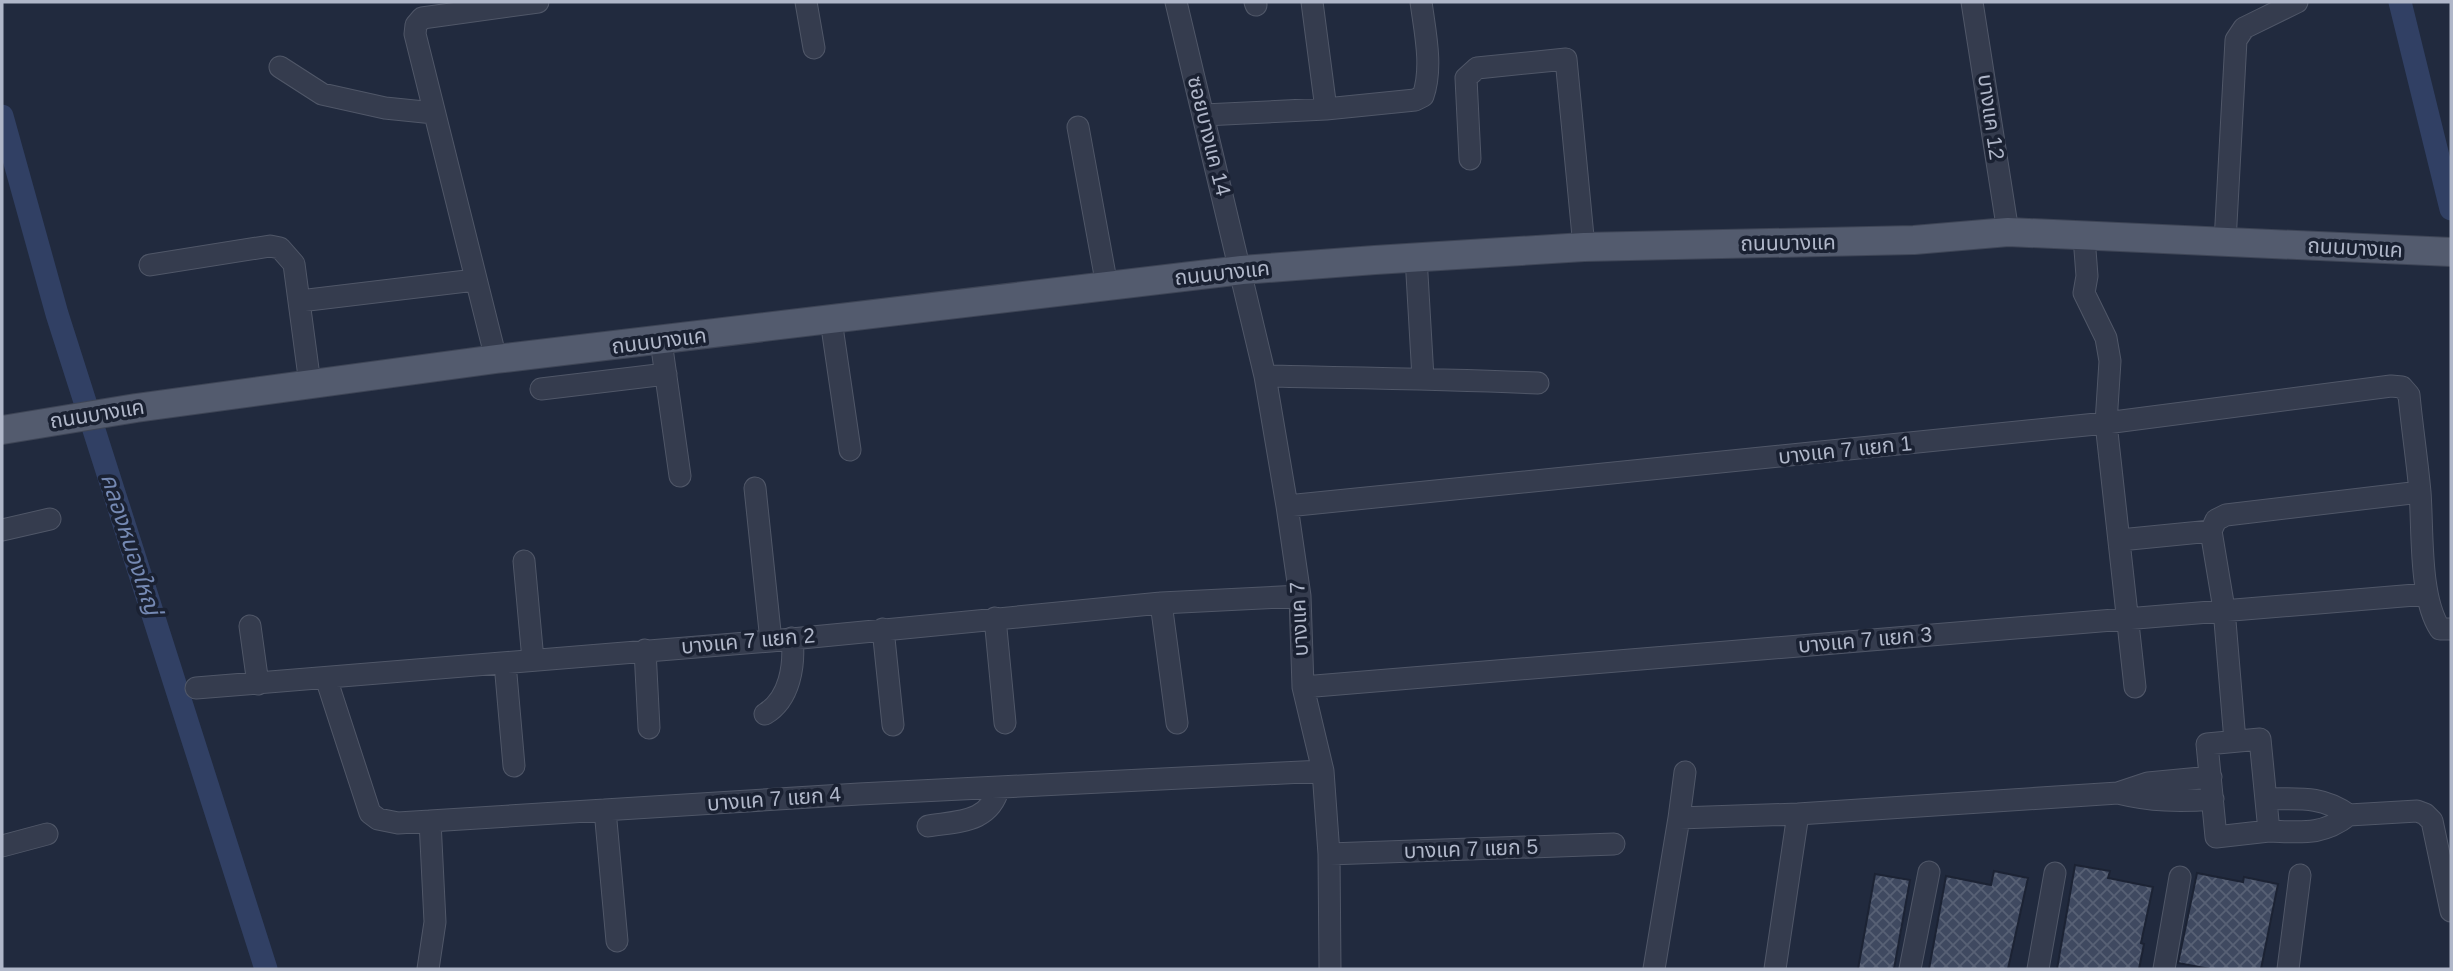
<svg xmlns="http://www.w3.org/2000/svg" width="2453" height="971" viewBox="0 0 2453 971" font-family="Helvetica,'Noto Sans Thai',sans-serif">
	<defs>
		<pattern id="building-cross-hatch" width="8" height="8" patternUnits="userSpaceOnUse" patternTransform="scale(1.75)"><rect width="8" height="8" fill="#3f4960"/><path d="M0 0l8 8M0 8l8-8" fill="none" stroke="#586175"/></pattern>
	</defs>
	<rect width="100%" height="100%" fill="#212a3e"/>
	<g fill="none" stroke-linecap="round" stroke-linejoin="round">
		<path stroke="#314064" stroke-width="23" d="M 2400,2 L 2451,209
			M 2,116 L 57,314 L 266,969"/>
	</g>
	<path fill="url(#building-cross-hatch)" stroke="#1c2334" stroke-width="2" d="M 2075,865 L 2110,871 L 2108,878 L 2153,887 L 2141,943 L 2144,944 L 2139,969 L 2057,969 Z
		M 1994,871 L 2028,878 L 2008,969 L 1929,969 L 1946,876 L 1991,885 Z
		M 2197,873 L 2243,882 L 2244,877 L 2278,884 L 2261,969 L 2210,969 L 2178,963 Z
		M 1875,874 L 1910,880 L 1894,969 L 1858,969 Z"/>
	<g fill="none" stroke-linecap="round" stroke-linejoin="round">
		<g stroke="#505768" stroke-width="23">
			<path id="minor" d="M 806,2 L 814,48
				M 1176,2 L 1265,376 L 1287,506 L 1300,596 L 1303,687 L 1323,771 L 1329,854 L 1330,969
				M 1255,2 L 1256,5
				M 1312,2 L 1326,109
				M 1972,2 L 2008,232
				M 280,67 L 322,94 L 385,108 L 434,113
				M 1204,115 L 1326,109 L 1415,100 L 1423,96 C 1433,67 1425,32 1421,2
				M 1078,127 L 1107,286
				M 1470,159 L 1466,78 L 1477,68 L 1566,59 L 1584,247
				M 2084,237 L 2087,276 L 2084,293 L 2106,338 L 2110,361 L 2106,423 L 2135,687
				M 2225,242 L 2236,40 L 2244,28 L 2297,2
				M 1416,257 L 1423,378
				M 150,265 L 270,246 L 280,248 L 294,264 L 310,384
				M 300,301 L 475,280
				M 831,320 L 850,450
				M 661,341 L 680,476
				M 496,359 L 415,34 L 416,25 L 422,18 L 538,2
				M 1265,376 C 1356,378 1447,379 1538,383
				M 541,389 L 666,374
				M 755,488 L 771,641
				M 1287,506 L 2106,423 L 2391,386 L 2402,387 L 2409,395 C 2412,427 2417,459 2420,492 C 2423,531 2419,597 2440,629 L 2451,629
				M 2,530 L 50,519
				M 2211,531 L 2224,609 L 2235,741
				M 2120,540 L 2211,531 L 2216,520 L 2226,515 L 2420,492
				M 524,561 L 533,660
				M 1161,603 L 1177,723
				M 995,618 L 1005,723
				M 250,626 L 258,684
				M 883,629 L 893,725
				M 645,650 L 649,728
				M 505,663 L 514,766
				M 326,678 L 370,813 L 378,819 L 398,823 L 859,794 L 1323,771
				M 1303,687 L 2427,594
				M 196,688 L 771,641 L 1161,603 L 1300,596
				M 765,714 C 790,699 795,665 792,638
				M 2260,739 L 2269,831 L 2216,837 L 2207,744 Z
				M 2118,793 C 2151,801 2179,802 2213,799
				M 2266,799 C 2298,799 2321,795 2349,815 C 2322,836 2301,832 2269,831
				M 605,810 L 617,941
				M 2349,815 L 2417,811 L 2425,814 L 2432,821 L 2451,911
				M 1679,818 L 1685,772
				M 928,826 C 959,821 990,823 999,787
				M 2,846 L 47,834
				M 1329,854 L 1614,844
				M 428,969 L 435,922 L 430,821
				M 1654,969 L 1679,818 L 1798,814 L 2118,793 L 2148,783 L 2211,777
				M 1775,969 L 1798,814
				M 1910,969 L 1929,872
				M 2038,969 L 2055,873
				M 2164,969 L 2180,877
				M 2288,969 L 2300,875"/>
		</g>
		<g stroke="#3e4556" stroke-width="30">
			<path id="major" d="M 2,430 L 136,408 L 496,359 L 1242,270 L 1375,260 L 1584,247 L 1914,240 L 2008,232 L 2451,252"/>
		</g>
		<use href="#minor" stroke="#353c4e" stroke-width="21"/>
		<use href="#major" stroke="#535b6e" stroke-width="28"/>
	</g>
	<g text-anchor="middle" stroke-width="7" stroke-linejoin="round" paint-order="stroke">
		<g font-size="21" fill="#b0b7c9" stroke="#1a2132">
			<text transform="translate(1991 117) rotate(82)" y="7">บางแค 12</text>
			<text transform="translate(1209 136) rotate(76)" y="7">ซอยบางแค 14</text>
			<text transform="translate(1788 243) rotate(-1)" y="7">ถนนบางแค</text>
			<text transform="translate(2355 248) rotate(3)" y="7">ถนนบางแค</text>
			<text transform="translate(1222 273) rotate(-6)" y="7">ถนนบางแค</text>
			<text transform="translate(659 341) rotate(-7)" y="7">ถนนบางแค</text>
			<text transform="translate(97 414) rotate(-9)" y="7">ถนนบางแค</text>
			<text transform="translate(1845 450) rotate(-6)" y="7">บางแค 7 แยก 1</text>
			<text transform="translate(1299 619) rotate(-93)" y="7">บางแค 7</text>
			<text transform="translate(1865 640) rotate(-5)" y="7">บางแค 7 แยก 3</text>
			<text transform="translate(748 641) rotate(-5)" y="7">บางแค 7 แยก 2</text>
			<text transform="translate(774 799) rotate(-4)" y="7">บางแค 7 แยก 4</text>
			<text transform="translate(1471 849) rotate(-2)" y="7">บางแค 7 แยก 5</text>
		</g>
		<g font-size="23" font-style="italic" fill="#7589b3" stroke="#1a2132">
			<text transform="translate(131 544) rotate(72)" y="8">คลองหนองใหญ่</text>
		</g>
	</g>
	<rect width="2453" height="971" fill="none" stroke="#b0b7c9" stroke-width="7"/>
</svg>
